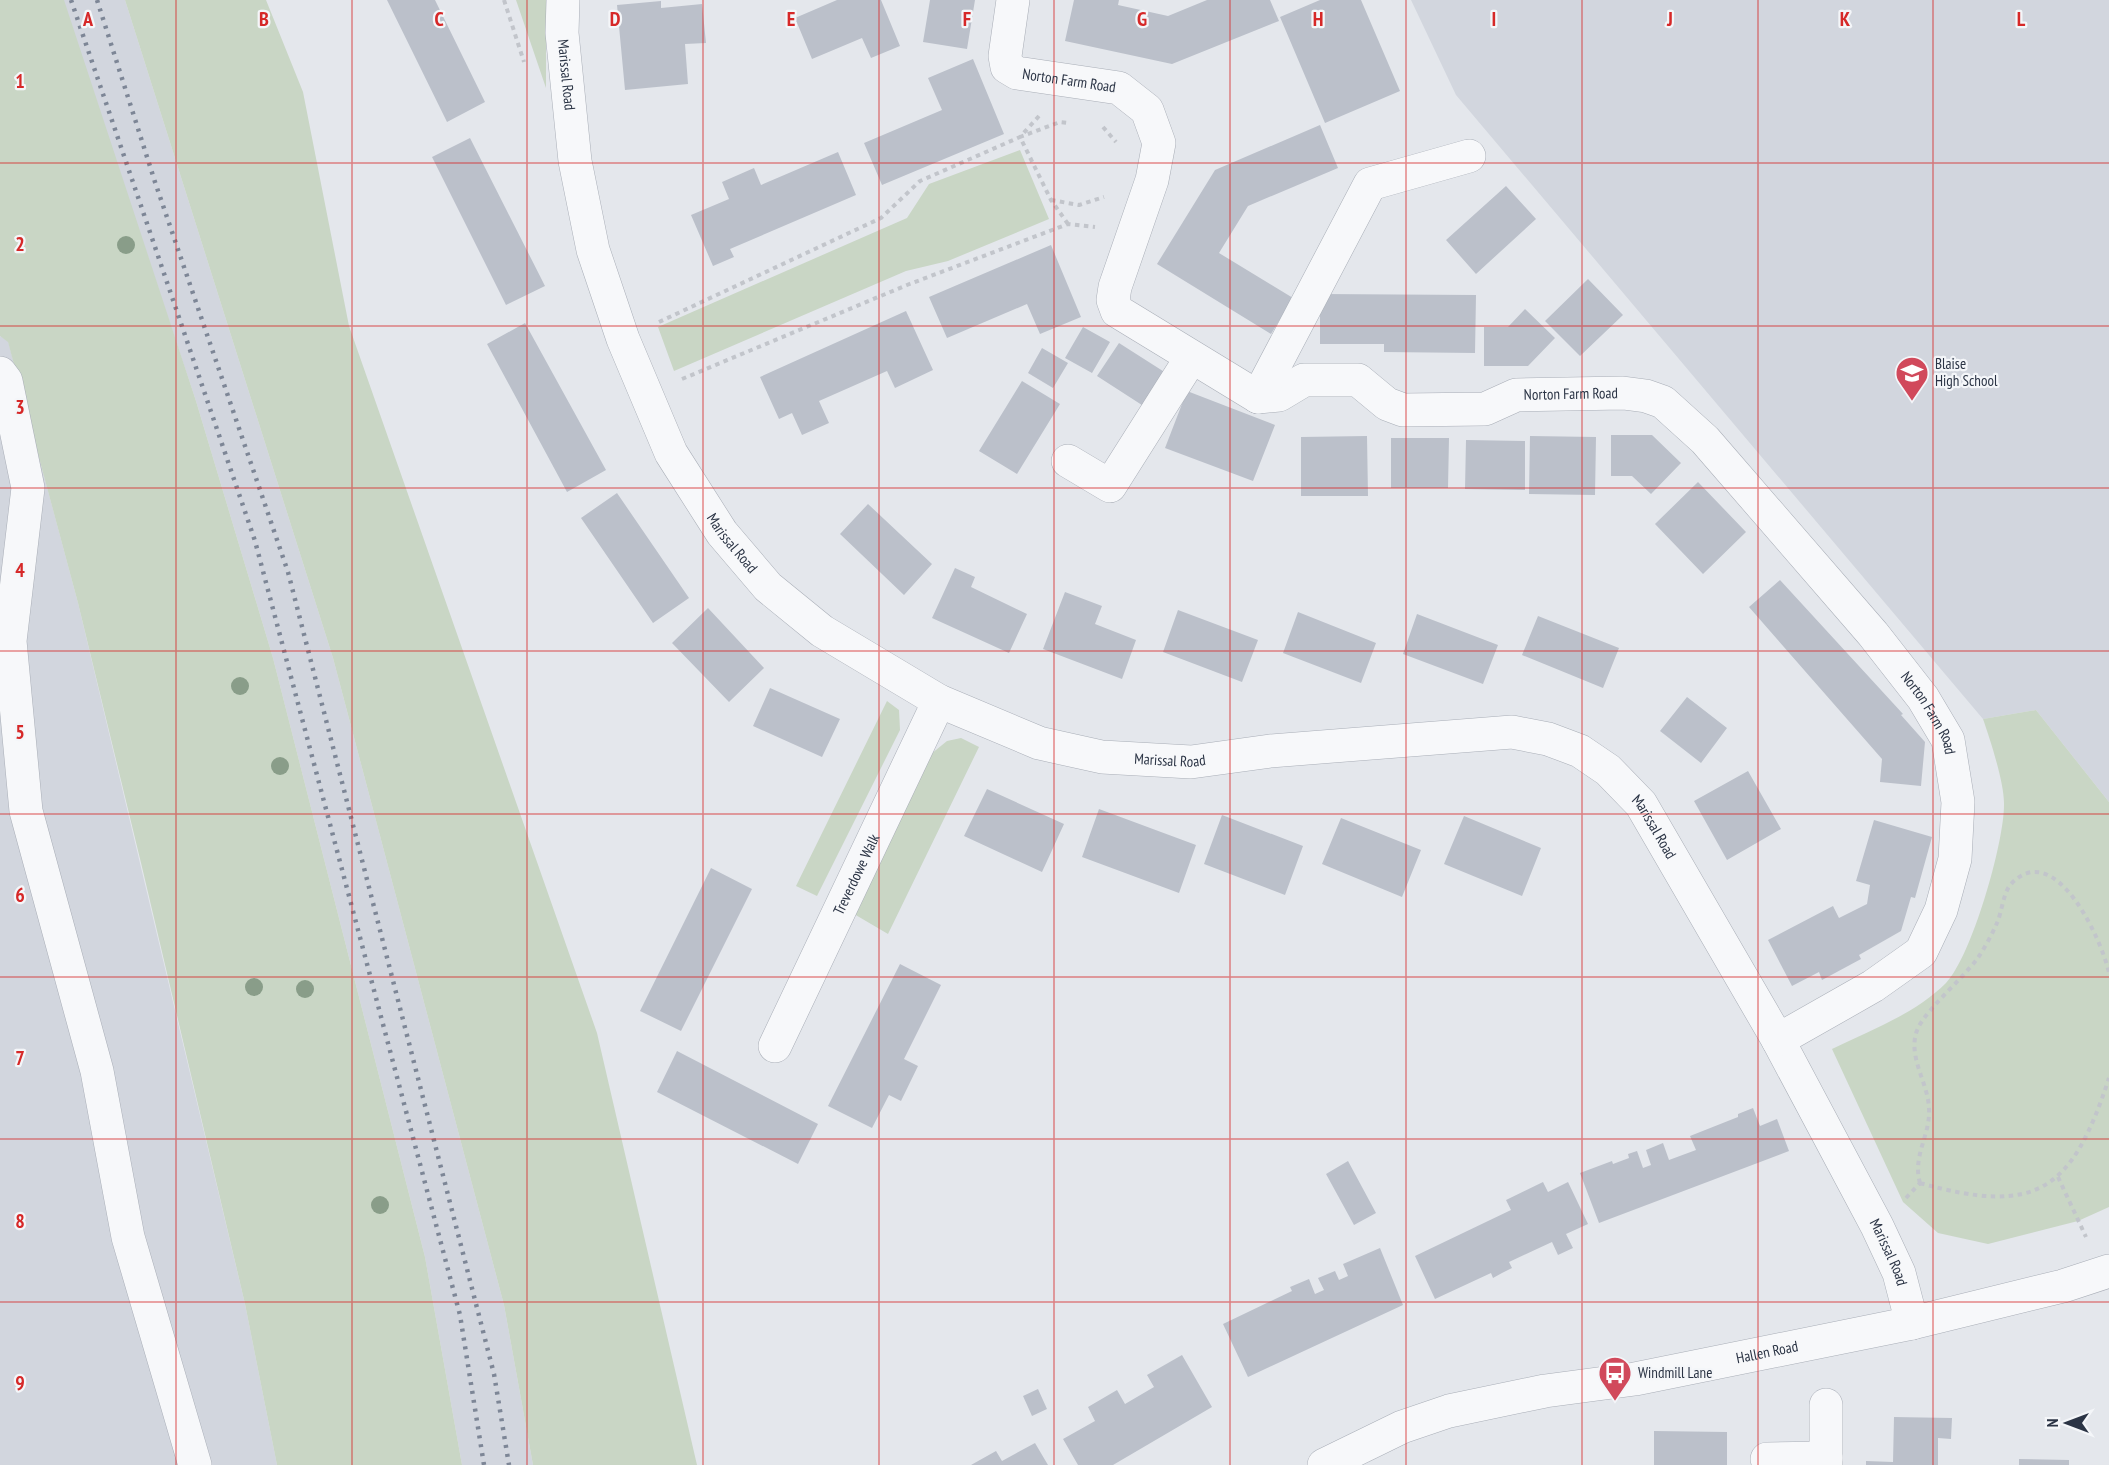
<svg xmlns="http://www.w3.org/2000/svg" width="2109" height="1465" viewBox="0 0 2109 1465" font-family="'PT Sans Narrow',sans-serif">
	<rect width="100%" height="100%" fill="#e4e7ec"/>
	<path fill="#d2d6de" d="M 62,0 L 125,0 L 333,658 L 504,1305 L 533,1465 L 462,1465 L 425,1257 L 273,658 L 196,401 Z
		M 1411,0 L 2109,0 L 2109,802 L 2036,710 L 1983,719 L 1456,95 Z
		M 0,336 L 8,341 L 78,603 L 245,1304 L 277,1465 L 0,1465 Z"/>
	<path fill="#c9d6c5" d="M 0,0 L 64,0 L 196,401 L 273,658 L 425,1257 L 462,1465 L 277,1465 L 245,1304 L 142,867 L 78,603 L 8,342 L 0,336 Z
		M 125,0 L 266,0 L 303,92 L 349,326 L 597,1033 L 697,1465 L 533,1465 L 504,1305 L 333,658 Z
		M 516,0 L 546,0 L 546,88 Z
		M 1020,150 L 1049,219 L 948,261 L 906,271 L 674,371 L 658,327 L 907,218 L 929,184 Z
		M 887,701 L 899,710 L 900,730 L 817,896 L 796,886 Z
		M 2036,710 L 2109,802 L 2109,1207 L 2078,1221 L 1988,1244 L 1938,1233 L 1903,1202 L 1832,1049 C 1871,1030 1915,1014 1946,983 C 1972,956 2005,840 2004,803 C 2004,782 1990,739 1983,719 Z
		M 961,738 L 979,747 L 888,934 L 854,914 L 931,754 L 947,741 Z"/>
	<path fill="#bbc0ca" d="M 387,0 L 435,0 L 485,102 L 447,122 Z
		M 837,0 L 881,0 L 900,46 L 871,58 L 862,38 L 812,59 L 795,18 Z
		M 930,0 L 975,0 L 967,49 L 923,42 Z
		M 1074,0 L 1119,0 L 1118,5 L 1168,16 L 1207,0 L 1270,0 L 1279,21 L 1172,64 L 1065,41 Z
		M 1320,0 L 1361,0 L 1400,91 L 1325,123 L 1280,17 Z
		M 661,1 L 661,8 L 702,4 L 706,43 L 685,44 L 688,84 L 625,90 L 617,5 Z
		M 973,59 L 1004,134 L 882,185 L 864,143 L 942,110 L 928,78 Z
		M 1320,125 L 1338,168 L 1248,206 L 1219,253 L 1293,298 L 1271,334 L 1157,264 L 1215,170 Z
		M 470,138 L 545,286 L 506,305 L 432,157 Z
		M 838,152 L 856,195 L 730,249 L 734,257 L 713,266 L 691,215 L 729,199 L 722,182 L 754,168 L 761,185 Z
		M 1506,186 L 1536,219 L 1476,274 L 1446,240 Z
		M 1051,245 L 1081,317 L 1040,334 L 1027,304 L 947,338 L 929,297 Z
		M 1588,279 L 1623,315 L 1580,356 L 1545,321 Z
		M 1320,294 L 1476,295 L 1475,353 L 1384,352 L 1384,344 L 1320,344 Z
		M 1525,309 L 1555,338 L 1528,366 L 1484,366 L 1484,327 L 1508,327 Z
		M 906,311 L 933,370 L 895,388 L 887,371 L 819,401 L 829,423 L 802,435 L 792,413 L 779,419 L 760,377 Z
		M 525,323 L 606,470 L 567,492 L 487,344 Z
		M 1083,327 L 1110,342 L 1092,373 L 1065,358 Z
		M 1119,343 L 1166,373 L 1145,407 L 1097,376 Z
		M 1042,348 L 1068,363 L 1053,388 L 1028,373 Z
		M 1022,381 L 1060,404 L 1017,474 L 979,451 Z
		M 1187,391 L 1275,425 L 1253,481 L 1165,448 Z
		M 1611,435 L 1652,435 L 1681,463 L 1651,494 L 1632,476 L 1611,476 Z
		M 1367,436 L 1368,496 L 1301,496 L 1301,437 Z
		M 1530,436 L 1596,437 L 1595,495 L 1529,494 Z
		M 1391,438 L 1449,438 L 1448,488 L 1391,488 Z
		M 1466,440 L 1525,441 L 1525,490 L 1465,489 Z
		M 1698,482 L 1746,532 L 1703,574 L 1655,524 Z
		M 617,493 L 689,598 L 653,623 L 581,518 Z
		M 868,504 L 932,564 L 904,595 L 840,534 Z
		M 955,568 L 975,577 L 971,587 L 1027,614 L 1009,653 L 932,618 Z
		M 1780,580 L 1903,714 L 1901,715 L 1925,742 L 1921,786 L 1880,782 L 1882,759 L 1749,607 Z
		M 1065,592 L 1102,606 L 1095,624 L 1136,640 L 1122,679 L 1043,649 Z
		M 708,608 L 764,668 L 729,702 L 672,643 Z
		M 1178,610 L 1258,640 L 1242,682 L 1163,652 Z
		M 1298,612 L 1376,643 L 1361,683 L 1283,653 Z
		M 1417,614 L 1498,645 L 1483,684 L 1403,654 Z
		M 1538,616 L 1619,648 L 1603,688 L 1522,655 Z
		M 770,688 L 840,719 L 822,757 L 753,726 Z
		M 1687,697 L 1727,728 L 1701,763 L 1660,731 Z
		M 1748,771 L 1781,829 L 1727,860 L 1694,801 Z
		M 987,789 L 1064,824 L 1042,872 L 964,836 Z
		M 1099,809 L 1196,845 L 1179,893 L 1082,857 Z
		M 1222,815 L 1303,846 L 1285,895 L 1204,864 Z
		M 1464,816 L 1541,848 L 1522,896 L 1444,864 Z
		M 1341,818 L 1421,850 L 1402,897 L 1322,864 Z
		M 1874,820 L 1932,837 L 1915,898 L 1911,897 L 1901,931 L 1859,955 L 1861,959 L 1822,980 L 1819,972 L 1792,986 L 1768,940 L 1833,906 L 1839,918 L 1867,904 L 1870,885 L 1856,881 Z
		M 711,868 L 752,889 L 681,1031 L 640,1011 Z
		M 900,964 L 941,985 L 904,1059 L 918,1066 L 901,1101 L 889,1095 L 872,1128 L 828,1106 Z
		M 677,1051 L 818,1124 L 798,1164 L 657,1092 Z
		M 1753,1108 L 1760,1126 L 1777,1119 L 1789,1151 L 1599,1223 L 1580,1173 L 1612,1161 L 1613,1164 L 1629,1158 L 1628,1154 L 1637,1151 L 1643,1168 L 1651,1165 L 1646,1150 L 1663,1143 L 1669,1160 L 1696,1150 L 1690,1136 L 1738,1117 L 1738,1114 Z
		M 1348,1161 L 1376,1213 L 1354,1225 L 1326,1174 Z
		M 1543,1182 L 1548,1192 L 1568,1182 L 1588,1224 L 1566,1234 L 1573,1248 L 1558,1255 L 1552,1242 L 1509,1262 L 1512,1268 L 1502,1273 L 1493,1278 L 1491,1273 L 1435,1299 L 1415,1256 L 1511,1210 L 1506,1200 Z
		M 1380,1248 L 1403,1305 L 1248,1377 L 1223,1324 L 1292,1291 L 1290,1287 L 1309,1279 L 1315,1294 L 1324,1290 L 1318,1278 L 1335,1271 L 1339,1280 L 1348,1276 L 1343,1264 Z
		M 1182,1355 L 1212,1407 L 1113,1465 L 1078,1465 L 1063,1439 L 1095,1421 L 1088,1407 L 1117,1390 L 1125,1404 L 1154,1387 L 1147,1375 Z
		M 1038,1389 L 1047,1409 L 1032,1416 L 1023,1396 Z
		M 1894,1417 L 1952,1418 L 1951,1439 L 1938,1438 L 1938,1465 L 1866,1465 L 1866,1461 L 1893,1462 Z
		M 1654,1431 L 1727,1432 L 1727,1465 L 1654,1465 Z
		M 1035,1443 L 1048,1465 L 971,1465 L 996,1451 L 1002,1461 Z
		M 2019,1459 L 2069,1460 L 2069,1465 L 2019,1465 Z"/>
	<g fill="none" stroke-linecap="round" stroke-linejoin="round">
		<g stroke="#a9aeb7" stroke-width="34">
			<g id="minor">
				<path id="s1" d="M 563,0 L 562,33 L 575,161 L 593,250 L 623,339 L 671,453 L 722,533 L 768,587 L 822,631 L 939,701 L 1039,743 L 1102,757 L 1191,762 L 1270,751 L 1512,732 L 1548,739 L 1580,751 L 1608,770 L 1641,804 L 1778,1040 L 1877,1226 L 1899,1273 L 1912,1323"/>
				<path id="s2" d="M 1013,0 L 1005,56 L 1007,67 L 1017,73 L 1119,88 L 1147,110 L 1159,143 L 1152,180 L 1115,287 L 1113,300 L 1117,311 L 1258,397 L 1279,395 L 1304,380 L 1358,380 L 1387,404 L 1403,410 L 1485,409 L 1516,395 L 1623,393 L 1646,396 L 1663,402 L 1705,440 L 1873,634 L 1923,698 L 1948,740 L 1958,802 L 1955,859 L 1941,910 L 1921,952 L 1873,986 L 1778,1040"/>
				<path d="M 0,373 L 6,381 L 28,488 L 10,641 L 26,811 L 97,1071 L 128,1237 L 195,1465"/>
				<path d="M 1258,397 L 1370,184 L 1469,156"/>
				<path d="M 1068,461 L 1110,486 L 1191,358"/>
				<path id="s3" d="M 775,1046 L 939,701"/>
				<path d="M 1767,1459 L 1826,1458"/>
				<path id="s4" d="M 1324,1465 L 1402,1427 L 1449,1411 L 1545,1391 L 1635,1379 L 1912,1323 L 2063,1286 L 2109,1271"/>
				<path d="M 1826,1465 L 1826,1405"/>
			</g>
		</g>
		<path stroke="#c2c5cb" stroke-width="4" stroke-dasharray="4.5 4.5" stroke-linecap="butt" d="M 504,0 L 524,62
			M 1103,127 L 1116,142
			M 1051,200 L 1079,205 L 1104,197
			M 1068,224 L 1051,200 L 1020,137 L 1060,122 L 1069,123
			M 659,322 L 881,218 L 920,181 L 1020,137 L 1039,116
			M 682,379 L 907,285 L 1068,224 L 1095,227
			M 2058,1177 L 2086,1237
			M 1920,1183 C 1912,1156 1931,1134 1929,1108 C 1928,1082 1906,1055 1918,1028 C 1927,1009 1963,978 1977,959 C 1985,948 1992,934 1997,923 C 2002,912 2003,893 2011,884 C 2055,837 2102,940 2109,973
			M 1920,1183 C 2037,1216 2072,1191 2109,1078
			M 1906,1198 L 1920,1183"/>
		<use href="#minor" stroke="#f7f8fa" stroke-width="33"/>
		<path stroke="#7d8696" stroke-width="4.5" stroke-dasharray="3 6" stroke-linecap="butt" d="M 71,0 L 255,541 L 460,1315 L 484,1465
			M 97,0 L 155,182 L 288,572 L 494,1374 L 509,1465"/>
	</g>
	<g fill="#899d89">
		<circle cx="126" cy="245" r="9"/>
		<circle cx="240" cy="686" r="9"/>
		<circle cx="280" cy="766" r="9"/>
		<circle cx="254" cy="987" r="9"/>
		<circle cx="305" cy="989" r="9"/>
		<circle cx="380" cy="1205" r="9"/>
	</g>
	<path fill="none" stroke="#d62828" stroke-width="1.5" stroke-opacity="0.55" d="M 176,0 L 176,1465M 352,0 L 352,1465M 527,0 L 527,1465M 703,0 L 703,1465M 879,0 L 879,1465M 1054,0 L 1054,1465M 1230,0 L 1230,1465M 1406,0 L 1406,1465M 1582,0 L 1582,1465M 1758,0 L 1758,1465M 1933,0 L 1933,1465M 0,163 L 2109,163M 0,326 L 2109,326M 0,488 L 2109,488M 0,651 L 2109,651M 0,814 L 2109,814M 0,977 L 2109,977M 0,1139 L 2109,1139M 0,1302 L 2109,1302"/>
	<defs>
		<g id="school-pin" transform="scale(1.725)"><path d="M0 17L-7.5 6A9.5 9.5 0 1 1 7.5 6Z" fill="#d1495b" stroke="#f4f6f9"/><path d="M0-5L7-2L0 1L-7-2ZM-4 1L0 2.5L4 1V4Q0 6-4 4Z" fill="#fff"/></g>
		<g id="bus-pin" transform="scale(1.725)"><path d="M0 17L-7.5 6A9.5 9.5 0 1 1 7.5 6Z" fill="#d1495b" stroke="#f4f6f9"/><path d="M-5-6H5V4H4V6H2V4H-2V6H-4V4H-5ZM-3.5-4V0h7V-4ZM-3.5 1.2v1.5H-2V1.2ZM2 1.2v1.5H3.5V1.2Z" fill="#fff"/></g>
	</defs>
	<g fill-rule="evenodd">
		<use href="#school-pin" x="1912" y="373"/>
		<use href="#bus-pin" x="1615" y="1373"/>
	</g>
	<g text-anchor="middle" stroke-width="4.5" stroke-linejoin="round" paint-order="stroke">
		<g font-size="15" fill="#2b3445" stroke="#f4f6f9">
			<text dy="5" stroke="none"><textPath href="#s1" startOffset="75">Marissal Road</textPath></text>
			<text dy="5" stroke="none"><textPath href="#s2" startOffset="132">Norton Farm Road</textPath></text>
			<text dy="5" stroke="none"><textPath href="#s2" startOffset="924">Norton Farm Road</textPath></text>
			<text dy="5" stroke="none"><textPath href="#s1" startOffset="579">Marissal Road</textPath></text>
			<text dy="5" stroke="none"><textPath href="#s2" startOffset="1428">Norton Farm Road</textPath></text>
			<text dy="5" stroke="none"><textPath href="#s1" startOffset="1083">Marissal Road</textPath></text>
			<text dy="5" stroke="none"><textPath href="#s1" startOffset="1605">Marissal Road</textPath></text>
			<text dy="5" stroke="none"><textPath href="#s3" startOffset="190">Treverdowe Walk</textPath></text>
			<text dy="5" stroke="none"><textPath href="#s1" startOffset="2091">Marissal Road</textPath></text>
			<text dy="5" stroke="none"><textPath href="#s4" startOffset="460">Hallen Road</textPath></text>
		</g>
		<g font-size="15" fill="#2b3445" stroke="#f4f6f9" text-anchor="start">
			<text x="1935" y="369">Blaise<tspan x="1935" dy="17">High School</tspan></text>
			<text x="1638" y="1378">Windmill Lane</text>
		</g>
	</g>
	<g font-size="20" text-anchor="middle" font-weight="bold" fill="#d62828" stroke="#f4f6f9" stroke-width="4.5" stroke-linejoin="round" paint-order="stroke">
		<text x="88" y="26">A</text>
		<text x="264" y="26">B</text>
		<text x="439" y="26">C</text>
		<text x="615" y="26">D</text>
		<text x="791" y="26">E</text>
		<text x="967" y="26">F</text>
		<text x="1142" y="26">G</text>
		<text x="1318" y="26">H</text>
		<text x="1494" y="26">I</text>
		<text x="1670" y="26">J</text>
		<text x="1845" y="26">K</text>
		<text x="2021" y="26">L</text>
		<text x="20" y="88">1</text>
		<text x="20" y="251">2</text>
		<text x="20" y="414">3</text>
		<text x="20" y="577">4</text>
		<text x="20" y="739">5</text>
		<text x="20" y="902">6</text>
		<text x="20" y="1065">7</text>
		<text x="20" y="1228">8</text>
		<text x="20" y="1390">9</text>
	</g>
	<g transform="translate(2067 1423) rotate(270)" stroke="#f4f6f9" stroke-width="4.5" paint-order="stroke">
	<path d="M0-4.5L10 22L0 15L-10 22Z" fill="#2b3445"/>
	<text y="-9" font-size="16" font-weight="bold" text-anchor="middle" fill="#2b3445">N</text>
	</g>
</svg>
